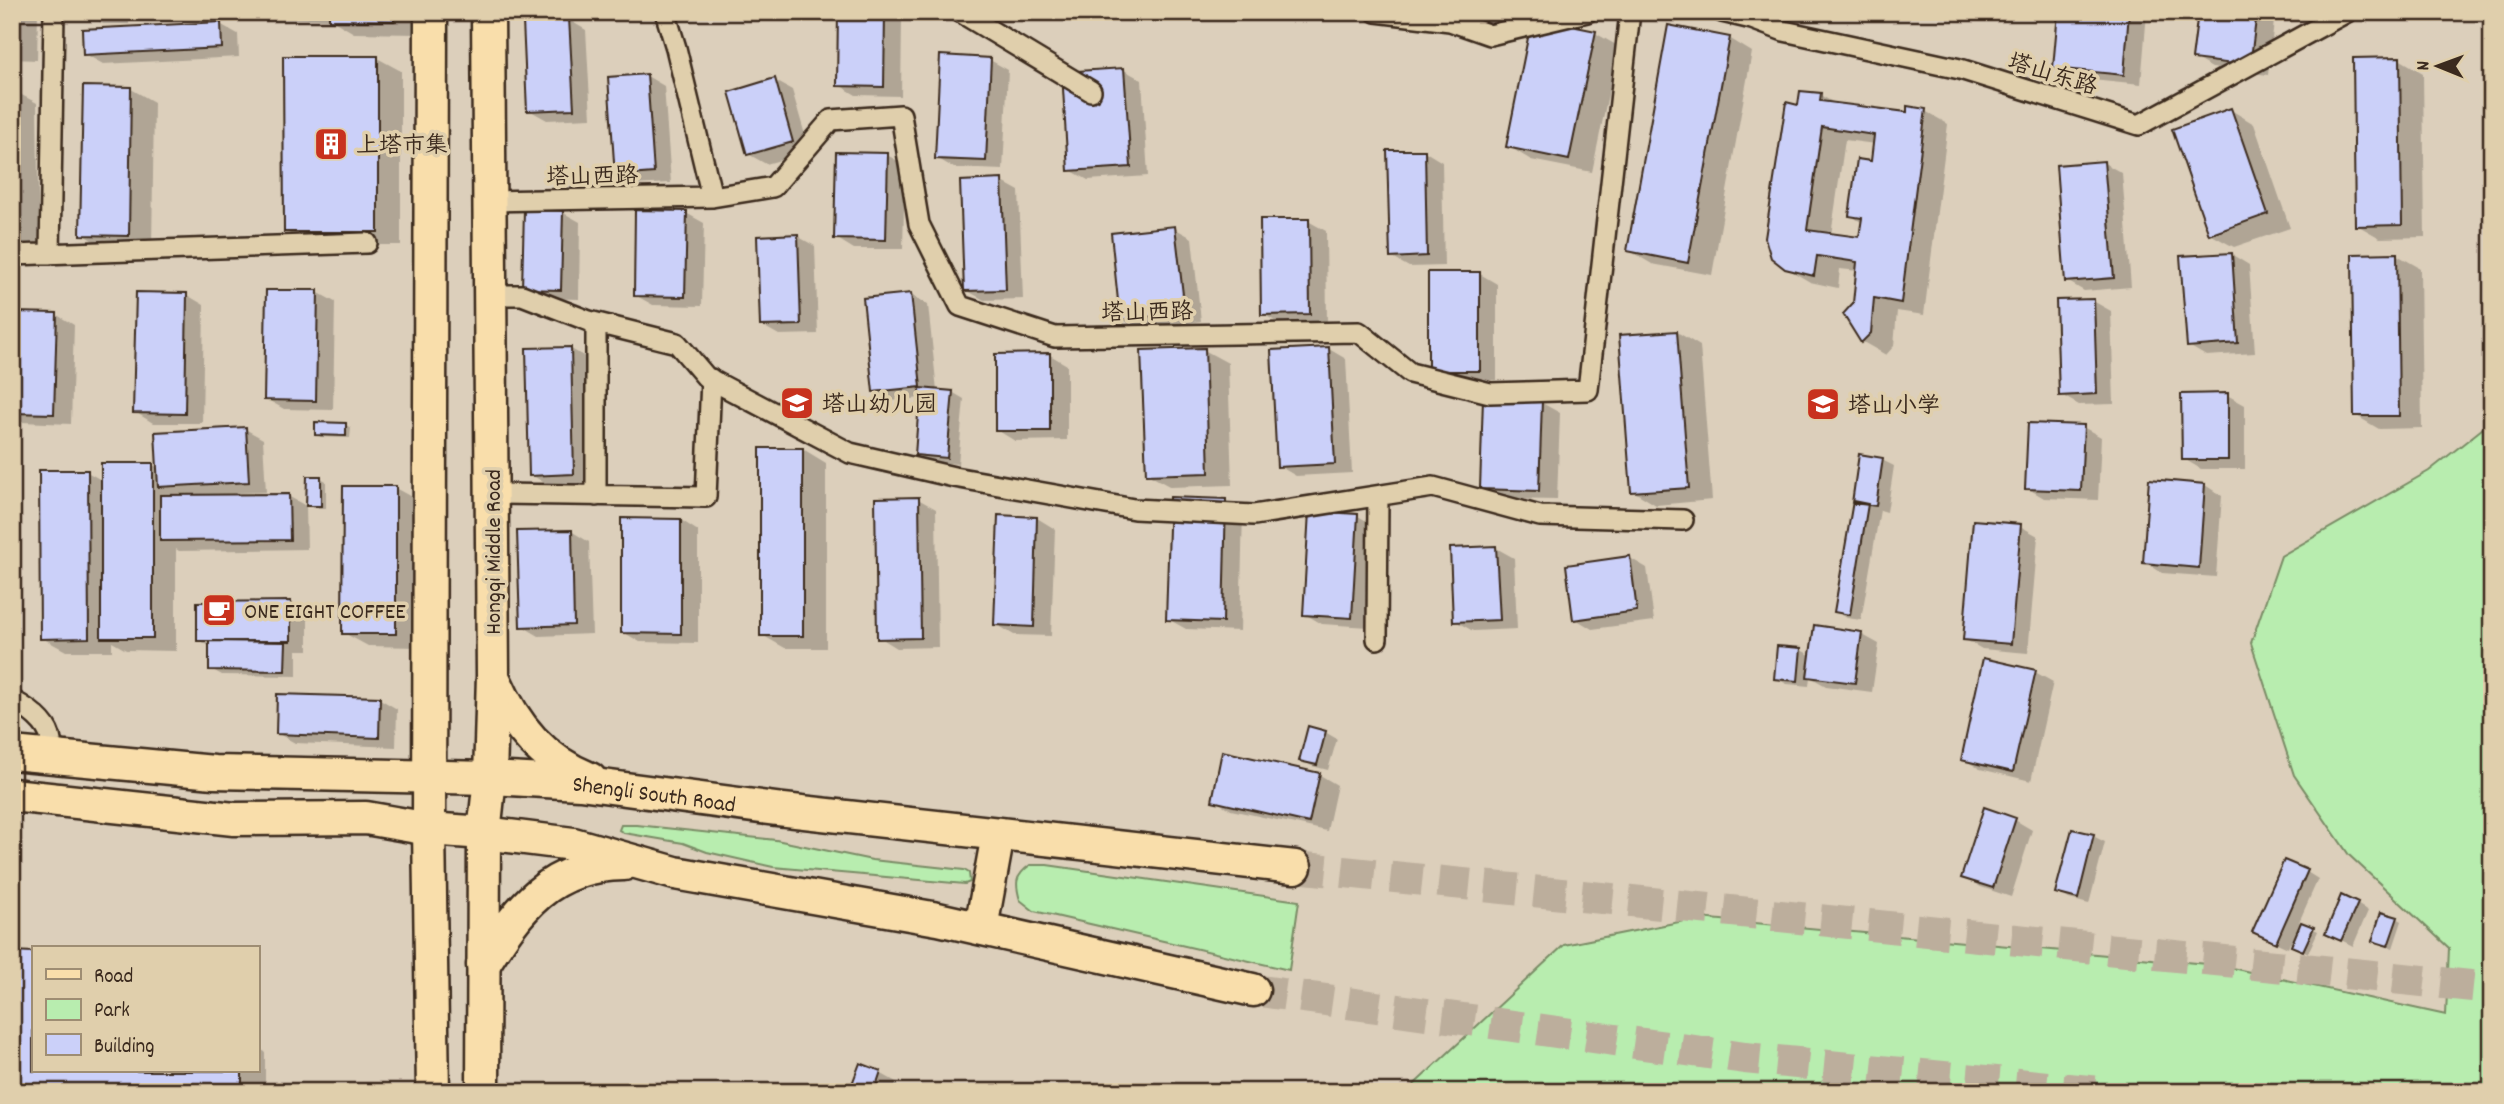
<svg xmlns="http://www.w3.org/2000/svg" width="2504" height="1104" viewBox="0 0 2504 1104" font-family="Dekko,'LXGW WenKai TC',sans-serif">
	<rect width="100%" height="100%" fill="#dccfbb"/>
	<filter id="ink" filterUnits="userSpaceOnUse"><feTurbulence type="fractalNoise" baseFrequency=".0143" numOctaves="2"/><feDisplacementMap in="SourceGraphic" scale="14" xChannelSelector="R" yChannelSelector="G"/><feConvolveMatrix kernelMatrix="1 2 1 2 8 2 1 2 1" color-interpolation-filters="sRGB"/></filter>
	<g filter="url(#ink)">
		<path fill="#b8edaf" stroke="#7a8c66" stroke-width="2" d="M 2492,421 L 2492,1092 L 1406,1092 L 1564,945 L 1699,918 L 2218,965 L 2446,1015 L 2449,948 L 2349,855 L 2294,775 L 2251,643 L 2281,556 L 2429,471 Z
			M 621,825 L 637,825 L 776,840 L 872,860 L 964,870 L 969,873 L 970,882 L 965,884 L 773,867 L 707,852 L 683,843 L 624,833 L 619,830 Z
			M 1030,865 L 1047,865 L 1299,901 L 1289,970 L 1034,911 L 1020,900 C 1015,883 1015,876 1030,865 Z"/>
		<path fill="#0003" fill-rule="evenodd" d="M 12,12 L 38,12 L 37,60 L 12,59 Z
			M 86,12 L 129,12 L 129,24 L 103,24 Z
			M 208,12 L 417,12 L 417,34 L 354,33 L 330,19 L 218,18 Z
			M 840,12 L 890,12 L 902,19 L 901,96 L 856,95 L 839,85 Z
			M 1467,12 L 1514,12 L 1514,15 L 1473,16 Z
			M 2060,12 L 2147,12 L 2141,84 L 2072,77 L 2055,67 Z
			M 2200,12 L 2275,12 L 2268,75 L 2212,68 L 2194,58 Z
			M 569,20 L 586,30 L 591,118 L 547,120 L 529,110 Z
			M 220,24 L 238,34 L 239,57 L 103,64 L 85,54 Z
			M 1595,33 L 1618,46 L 1592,172 L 1531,160 L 1508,146 Z
			M 1729,38 L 1752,52 L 1712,275 L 1652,264 L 1628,250 Z
			M 377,58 L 401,71 L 401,245 L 309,245 L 285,231 Z
			M 2399,59 L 2423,73 L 2425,237 L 2380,238 L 2357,225 Z
			M 990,60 L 1008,70 L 1003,170 L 954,168 L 937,158 Z
			M 1124,70 L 1142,80 L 1148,176 L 1088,180 L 1070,170 Z
			M 647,76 L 664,86 L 671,183 L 634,185 L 616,175 Z
			M 774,80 L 792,90 L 810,152 L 766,164 L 748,154 Z
			M 131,89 L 154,102 L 152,249 L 105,248 L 82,234 Z
			M 12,90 L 37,103 L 39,249 L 12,249 Z
			M 1820,95 L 1838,105 L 1908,113 L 1925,111 L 1948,124 L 1924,315 L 1897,311 L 1894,346 L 1886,355 L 1863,342 L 1845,314 L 1855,304 L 1858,271 L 1840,269 L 1838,288 L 1810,282 L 1786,268 L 1800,107 ZM 1845,140 L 1875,144 L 1872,163 L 1851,216 L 1863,223 L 1861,239 L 1831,235 Z
			M 2231,110 L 2254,124 L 2290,228 L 2234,247 L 2210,234 Z
			M 1424,151 L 1442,162 L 1444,266 L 1409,267 L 1391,257 Z
			M 887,155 L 905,165 L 903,249 L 854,249 L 836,238 Z
			M 2104,163 L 2122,173 L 2131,287 L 2084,291 L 2067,281 Z
			M 1001,181 L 1019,191 L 1023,299 L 984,300 L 966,290 Z
			M 562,212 L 580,222 L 579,299 L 542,298 L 524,288 Z
			M 686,213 L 704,223 L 702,306 L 653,305 L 635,295 Z
			M 1308,221 L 1326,231 L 1327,323 L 1280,324 L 1263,314 Z
			M 1174,228 L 1192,238 L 1201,321 L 1139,329 L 1122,319 Z
			M 797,236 L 815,246 L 818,334 L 779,335 L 761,325 Z
			M 2231,254 L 2249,265 L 2255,353 L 2206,356 L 2189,346 Z
			M 2397,255 L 2420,268 L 2422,428 L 2379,429 L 2355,415 Z
			M 1480,274 L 1497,284 L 1497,380 L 1448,380 L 1430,370 Z
			M 317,292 L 335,302 L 333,410 L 284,409 L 266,399 Z
			M 187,295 L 204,305 L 202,423 L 153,423 L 135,412 Z
			M 911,295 L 928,305 L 937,391 L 952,392 L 964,399 L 958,464 L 928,461 L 916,454 L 921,398 L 892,401 L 874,391 Z
			M 2093,301 L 2111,311 L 2114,404 L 2079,405 L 2061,395 Z
			M 12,314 L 57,315 L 74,325 L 71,424 L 21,422 L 12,417 Z
			M 1677,332 L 1700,346 L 1712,500 L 1656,505 L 1633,491 Z
			M 571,349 L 589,359 L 591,484 L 548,485 L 530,474 Z
			M 1329,349 L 1346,359 L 1352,473 L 1296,476 L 1279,466 Z
			M 1204,350 L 1228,363 L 1232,485 L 1171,487 L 1147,474 Z
			M 1050,355 L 1067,365 L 1067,440 L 1015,441 L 997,430 Z
			M 2227,395 L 2245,405 L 2245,469 L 2201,469 L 2184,459 Z
			M 1485,400 L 1542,403 L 1560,413 L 1557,500 L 1499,499 L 1482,488 Z
			M 346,425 L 351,428 L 350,438 L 321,437 L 316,434 Z
			M 2083,427 L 2101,437 L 2098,500 L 2044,498 L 2027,488 Z
			M 245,429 L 263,439 L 266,492 L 236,493 L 236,496 L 288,496 L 306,506 L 307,549 L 179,551 L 176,549 L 176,651 L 126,650 L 112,642 L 112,651 L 66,651 L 42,638 L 87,472 L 103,481 L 153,465 L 158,468 Z
			M 803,449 L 826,463 L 826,648 L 785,648 L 762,635 Z
			M 1860,456 L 1882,460 L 1894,466 L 1887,512 L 1880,510 L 1861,620 L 1847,618 L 1836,611 Z
			M 321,478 L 326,481 L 326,508 L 313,508 L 308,505 Z
			M 2205,485 L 2222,496 L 2216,577 L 2162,573 L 2145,562 Z
			M 395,488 L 419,501 L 418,647 L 368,646 L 344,633 Z
			M 918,499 L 936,509 L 938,647 L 897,648 L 879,637 Z
			M 1226,501 L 1243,511 L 1240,631 L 1186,629 L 1168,619 Z
			M 1358,516 L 1375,526 L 1369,627 L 1322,624 L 1305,614 Z
			M 1037,518 L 1055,529 L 1051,636 L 1014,635 L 996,624 Z
			M 681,520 L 698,531 L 698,643 L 640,642 L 623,632 Z
			M 2020,526 L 2038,536 L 2028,653 L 1982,649 L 1964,639 Z
			M 571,531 L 589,542 L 592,634 L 539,636 L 522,626 Z
			M 1496,548 L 1514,558 L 1517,629 L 1473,631 L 1455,621 Z
			M 1630,558 L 1647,568 L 1654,621 L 1592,629 L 1574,618 Z
			M 291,603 L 308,613 L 308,650 L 297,650 L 297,676 L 222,675 L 211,669 L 211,647 L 199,640 Z
			M 1861,634 L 1879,644 L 1872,692 L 1826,686 L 1810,677 L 1809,686 L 1787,684 L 1775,678 L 1778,648 L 1801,650 L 1812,656 Z
			M 2035,672 L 2053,682 L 2031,781 L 1980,769 L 1963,759 Z
			M 380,699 L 397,709 L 396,747 L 295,743 L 277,733 Z
			M 1325,732 L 1337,739 L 1328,770 L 1312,766 L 1301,760 Z
			M 1224,753 L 1320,775 L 1337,785 L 1327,831 L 1231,810 L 1214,800 Z
			M 2015,820 L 2032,830 L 2011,897 L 1981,887 L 1963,877 Z
			M 2093,836 L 2105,842 L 2089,904 L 2069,899 L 2057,892 Z
			M 2307,872 L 2318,879 L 2299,922 L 2318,931 L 2308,953 L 2290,943 L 2288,948 L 2266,938 Z
			M 2357,904 L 2368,911 L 2353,946 L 2327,933 Z
			M 2397,918 L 2402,921 L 2393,948 L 2374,940 Z
			M 12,953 L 33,954 L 33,1071 L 257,1071 L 257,1047 L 265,1052 L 265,1092 L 12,1092 Z
			M 880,1073 L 898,1083 L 895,1092 L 851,1092 Z"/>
		<path fill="#cbd0f9" stroke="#3b2a1e" stroke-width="2" fill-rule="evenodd" d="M 12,12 L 15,12 L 14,47 L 12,47 Z
			M 84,12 L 112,12 L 112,15 L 84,15 Z
			M 329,12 L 394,12 L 394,21 L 329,20 Z
			M 838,12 L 885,12 L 884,87 L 837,86 Z
			M 2058,12 L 2129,12 L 2124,75 L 2053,68 Z
			M 2198,12 L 2257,12 L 2250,66 L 2192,59 Z
			M 569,18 L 574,109 L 527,111 L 523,21 Z
			M 1532,18 L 1596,31 L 1569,160 L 1506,147 Z
			M 221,22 L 222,48 L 83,55 L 82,29 Z
			M 1668,25 L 1730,37 L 1688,263 L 1627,251 Z
			M 940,55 L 991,58 L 986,161 L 935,159 Z
			M 283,56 L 378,56 L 378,232 L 284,232 Z
			M 2400,57 L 2402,225 L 2355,226 L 2353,58 Z
			M 1124,68 L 1131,167 L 1068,171 L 1062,72 Z
			M 647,74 L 654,173 L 615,176 L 608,77 Z
			M 775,78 L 793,142 L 747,155 L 729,92 Z
			M 83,86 L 131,87 L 129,236 L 80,235 Z
			M 12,88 L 16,236 L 12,236 Z
			M 1800,91 L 1821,93 L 1820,101 L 1907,112 L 1907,106 L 1926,109 L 1901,303 L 1874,298 L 1871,333 L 1861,343 L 1843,314 L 1853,303 L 1857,262 L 1817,256 L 1814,276 L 1785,269 L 1771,258 L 1765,238 L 1786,102 L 1798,105 ZM 1822,127 L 1874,135 L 1871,161 L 1857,159 L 1849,216 L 1862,218 L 1859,237 L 1807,230 Z
			M 2231,108 L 2268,214 L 2209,235 L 2172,129 Z
			M 1387,150 L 1425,150 L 1427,256 L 1390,258 Z
			M 836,152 L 888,153 L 886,240 L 834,239 Z
			M 2104,161 L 2114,278 L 2065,282 L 2056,165 Z
			M 1002,179 L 1006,290 L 964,291 L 960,181 Z
			M 524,210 L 563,211 L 561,290 L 522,289 Z
			M 635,210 L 687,211 L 685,297 L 634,296 Z
			M 1260,219 L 1309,219 L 1310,314 L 1261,315 Z
			M 1175,226 L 1185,312 L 1120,320 L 1111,233 Z
			M 798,234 L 801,325 L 760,326 L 757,236 Z
			M 2232,253 L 2238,343 L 2187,347 L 2180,256 Z
			M 2397,253 L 2399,416 L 2354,416 L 2352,254 Z
			M 1428,272 L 1480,272 L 1480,371 L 1428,371 Z
			M 266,290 L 318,290 L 316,401 L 264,400 Z
			M 136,292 L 187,293 L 185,414 L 133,413 Z
			M 911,293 L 921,387 L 873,392 L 863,298 Z
			M 2094,299 L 2097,394 L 2059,396 L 2056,300 Z
			M 12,312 L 57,313 L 54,414 L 12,413 Z
			M 1677,331 L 1689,488 L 1631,492 L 1619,335 Z
			M 571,347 L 574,474 L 529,476 L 526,348 Z
			M 1329,347 L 1335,464 L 1277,467 L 1271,350 Z
			M 1205,348 L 1209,473 L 1146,475 L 1141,350 Z
			M 1050,353 L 1050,431 L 995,431 L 995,354 Z
			M 920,388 L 953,391 L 947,458 L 915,455 Z
			M 2228,393 L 2228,460 L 2182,460 L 2181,394 Z
			M 1483,399 L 1542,401 L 1539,491 L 1480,489 Z
			M 315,422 L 346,423 L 346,436 L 315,435 Z
			M 2028,423 L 2084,425 L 2081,491 L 2025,489 Z
			M 246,427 L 249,482 L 158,487 L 155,432 Z
			M 760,448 L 803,448 L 803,636 L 760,636 Z
			M 1859,454 L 1883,458 L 1876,506 L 1852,503 Z
			M 101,463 L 153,463 L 153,638 L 101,638 Z
			M 39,470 L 88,470 L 89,638 L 40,639 Z
			M 307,476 L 321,476 L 321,506 L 306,506 Z
			M 2149,479 L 2205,484 L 2199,568 L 2143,563 Z
			M 343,486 L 396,486 L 396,634 L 342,634 Z
			M 289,494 L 290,540 L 160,541 L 160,495 Z
			M 919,497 L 921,638 L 877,639 L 875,498 Z
			M 1170,497 L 1226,499 L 1223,622 L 1166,620 Z
			M 1853,501 L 1868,504 L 1850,615 L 1834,612 Z
			M 1309,511 L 1358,514 L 1352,618 L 1303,615 Z
			M 998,515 L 1037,517 L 1034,627 L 994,625 Z
			M 621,518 L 681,519 L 681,634 L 621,633 Z
			M 1973,520 L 2021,524 L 2011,644 L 1963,640 Z
			M 572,530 L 574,625 L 520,627 L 517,531 Z
			M 1496,546 L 1500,620 L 1453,622 L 1450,548 Z
			M 1630,556 L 1637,611 L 1573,620 L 1566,565 Z
			M 291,601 L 291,641 L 197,641 L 197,602 Z
			M 1814,625 L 1862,632 L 1855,683 L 1807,677 Z
			M 209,641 L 286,642 L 285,671 L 209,670 Z
			M 1777,646 L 1801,648 L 1798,681 L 1774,679 Z
			M 1983,658 L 2036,670 L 2013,772 L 1961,760 Z
			M 277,694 L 380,697 L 379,738 L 276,734 Z
			M 1308,726 L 1326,731 L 1317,765 L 1299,761 Z
			M 1222,751 L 1320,773 L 1309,823 L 1212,801 Z
			M 1984,807 L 2016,818 L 1993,888 L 1961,878 Z
			M 2072,829 L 2094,834 L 2078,899 L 2055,893 Z
			M 2284,860 L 2308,870 L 2276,943 L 2252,932 Z
			M 2341,895 L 2358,903 L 2341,941 L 2325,934 Z
			M 2381,912 L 2398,917 L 2388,946 L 2372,941 Z
			M 2301,922 L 2314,927 L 2303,951 L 2291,946 Z
			M 12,951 L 33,952 L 33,1071 L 242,1071 L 242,1092 L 12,1090 Z
			M 860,1063 L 881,1071 L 874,1092 L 849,1092 Z"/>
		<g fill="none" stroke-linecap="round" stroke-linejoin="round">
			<path stroke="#bcae9c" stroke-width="32" stroke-dasharray="32 16" stroke-linecap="butt" d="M 1295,867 L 2492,988
				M 1253,990 L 1745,1058 L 2101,1092"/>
			<g stroke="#3b2a1e" stroke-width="24">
				<path id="minor" d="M 665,12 L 676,48 L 712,197
					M 960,12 L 1091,91
					M 1376,12 L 1450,21 L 1490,35 L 1587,12
					M 1722,12 L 1752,19 L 1784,31 L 1960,69 L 2139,125 L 2347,12
					M 490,201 L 712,197 L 773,187 L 831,120 L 901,115 L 919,224 L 960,306 L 1055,337 L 1359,332 L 1410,373 L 1490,393 L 1588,390 L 1630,12
					M 50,254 L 54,12
					M 12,255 L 367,243
					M 490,295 L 522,295 L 589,321 L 677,343 L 706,377 L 850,453 L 954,477 L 1134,509 L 1254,515 L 1433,487 L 1540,516 L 1683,520
					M 492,494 L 706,497 L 711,379
					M 596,496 L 596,323
					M 1377,639 L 1378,496
					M 12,700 C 27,708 49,723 51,741 C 52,746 50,753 50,758"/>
			</g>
			<g stroke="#3b2a1e" stroke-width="37">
				<g id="primary">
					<path d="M 431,12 L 429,829 L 433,1092"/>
					<path d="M 495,681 C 515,727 543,760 590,779"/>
					<path id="s1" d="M 12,753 L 214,772 L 490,778 L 580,783 L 776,809 L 1295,867"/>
					<path d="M 12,795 L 234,819 L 366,818 L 429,829 L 484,833 L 573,844 L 675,873 L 938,919 L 1253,990"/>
					<path d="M 981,928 L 998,835"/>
					<path d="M 483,965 C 519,908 549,865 624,864"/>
					<path d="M 483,1092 L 484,833 L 490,778 L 493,675 L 488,12"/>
				</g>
			</g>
			<use href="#minor" stroke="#e0cfac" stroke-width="19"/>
			<use href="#primary" stroke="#f9deab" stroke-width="32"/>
		</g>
	</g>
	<defs>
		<g id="building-square" transform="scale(1.75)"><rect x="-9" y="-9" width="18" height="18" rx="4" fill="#c8321e" stroke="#e0cfac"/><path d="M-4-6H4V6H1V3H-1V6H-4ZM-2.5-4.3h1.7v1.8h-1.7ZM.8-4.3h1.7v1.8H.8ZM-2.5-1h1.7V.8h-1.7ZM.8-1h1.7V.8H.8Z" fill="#fff"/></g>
		<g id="school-square" transform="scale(1.75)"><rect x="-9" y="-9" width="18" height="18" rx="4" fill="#c8321e" stroke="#e0cfac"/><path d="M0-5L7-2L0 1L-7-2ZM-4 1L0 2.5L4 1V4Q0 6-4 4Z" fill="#fff"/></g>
		<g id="cafe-square" transform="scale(1.75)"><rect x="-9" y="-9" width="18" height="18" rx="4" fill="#c8321e" stroke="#e0cfac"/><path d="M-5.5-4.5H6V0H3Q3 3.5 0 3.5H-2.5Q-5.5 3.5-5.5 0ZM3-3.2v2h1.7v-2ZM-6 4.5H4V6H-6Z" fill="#fff"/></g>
	</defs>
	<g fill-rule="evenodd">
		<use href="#building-square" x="331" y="144"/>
		<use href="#school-square" x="797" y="403"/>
		<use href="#school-square" x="1823" y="404"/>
		<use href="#cafe-square" x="219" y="610"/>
	</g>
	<g text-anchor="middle" stroke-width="7" stroke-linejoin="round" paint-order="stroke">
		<g font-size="23" fill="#3b2a1e" stroke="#e0cfac">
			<text transform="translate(2053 73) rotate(17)" y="8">塔山东路</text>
			<text transform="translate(592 175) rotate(-1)" y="8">塔山西路</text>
			<text transform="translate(1147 311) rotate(-1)" y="8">塔山西路</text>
			<text transform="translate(492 552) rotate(-90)" y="8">Hongqi Middle Road</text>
			<text dy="8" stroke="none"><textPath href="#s1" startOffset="644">Shengli South Road</textPath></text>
		</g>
		<g font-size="23" fill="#3b2a1e" stroke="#e0cfac" text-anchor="start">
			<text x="356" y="152">上塔市集</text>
			<text x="822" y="411">塔山幼儿园</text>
			<text x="1848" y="412">塔山小学</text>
			<text x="244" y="618">ONE EIGHT COFFEE</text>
		</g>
	</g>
	<rect width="2504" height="1104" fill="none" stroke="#e0cfac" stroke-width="42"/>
	<rect x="21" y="21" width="2462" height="1062" fill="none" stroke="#3b2a1e" stroke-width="2.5" filter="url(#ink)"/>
	<rect x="32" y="946" width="228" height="126" fill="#e0cfac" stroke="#9e8d73" stroke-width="2"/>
	<rect x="46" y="969" width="35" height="10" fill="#f9deab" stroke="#9e8d73" stroke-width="2"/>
	<text x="94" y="982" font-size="21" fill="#3b2a1e">Road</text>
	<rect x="46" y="999" width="35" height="21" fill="#b8edaf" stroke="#9e8d73" stroke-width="2"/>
	<text x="94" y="1016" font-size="21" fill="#3b2a1e">Park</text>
	<rect x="46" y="1034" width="35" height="21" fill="#cbd0f9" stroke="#9e8d73" stroke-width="2"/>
	<text x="94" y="1052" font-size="21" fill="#3b2a1e">Building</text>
	<g transform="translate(2438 66) rotate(271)" stroke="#e0cfac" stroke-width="5" paint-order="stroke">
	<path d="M0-5L12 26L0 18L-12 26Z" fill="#3b2a1e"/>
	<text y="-10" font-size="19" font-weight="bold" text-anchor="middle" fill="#3b2a1e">N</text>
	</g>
</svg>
